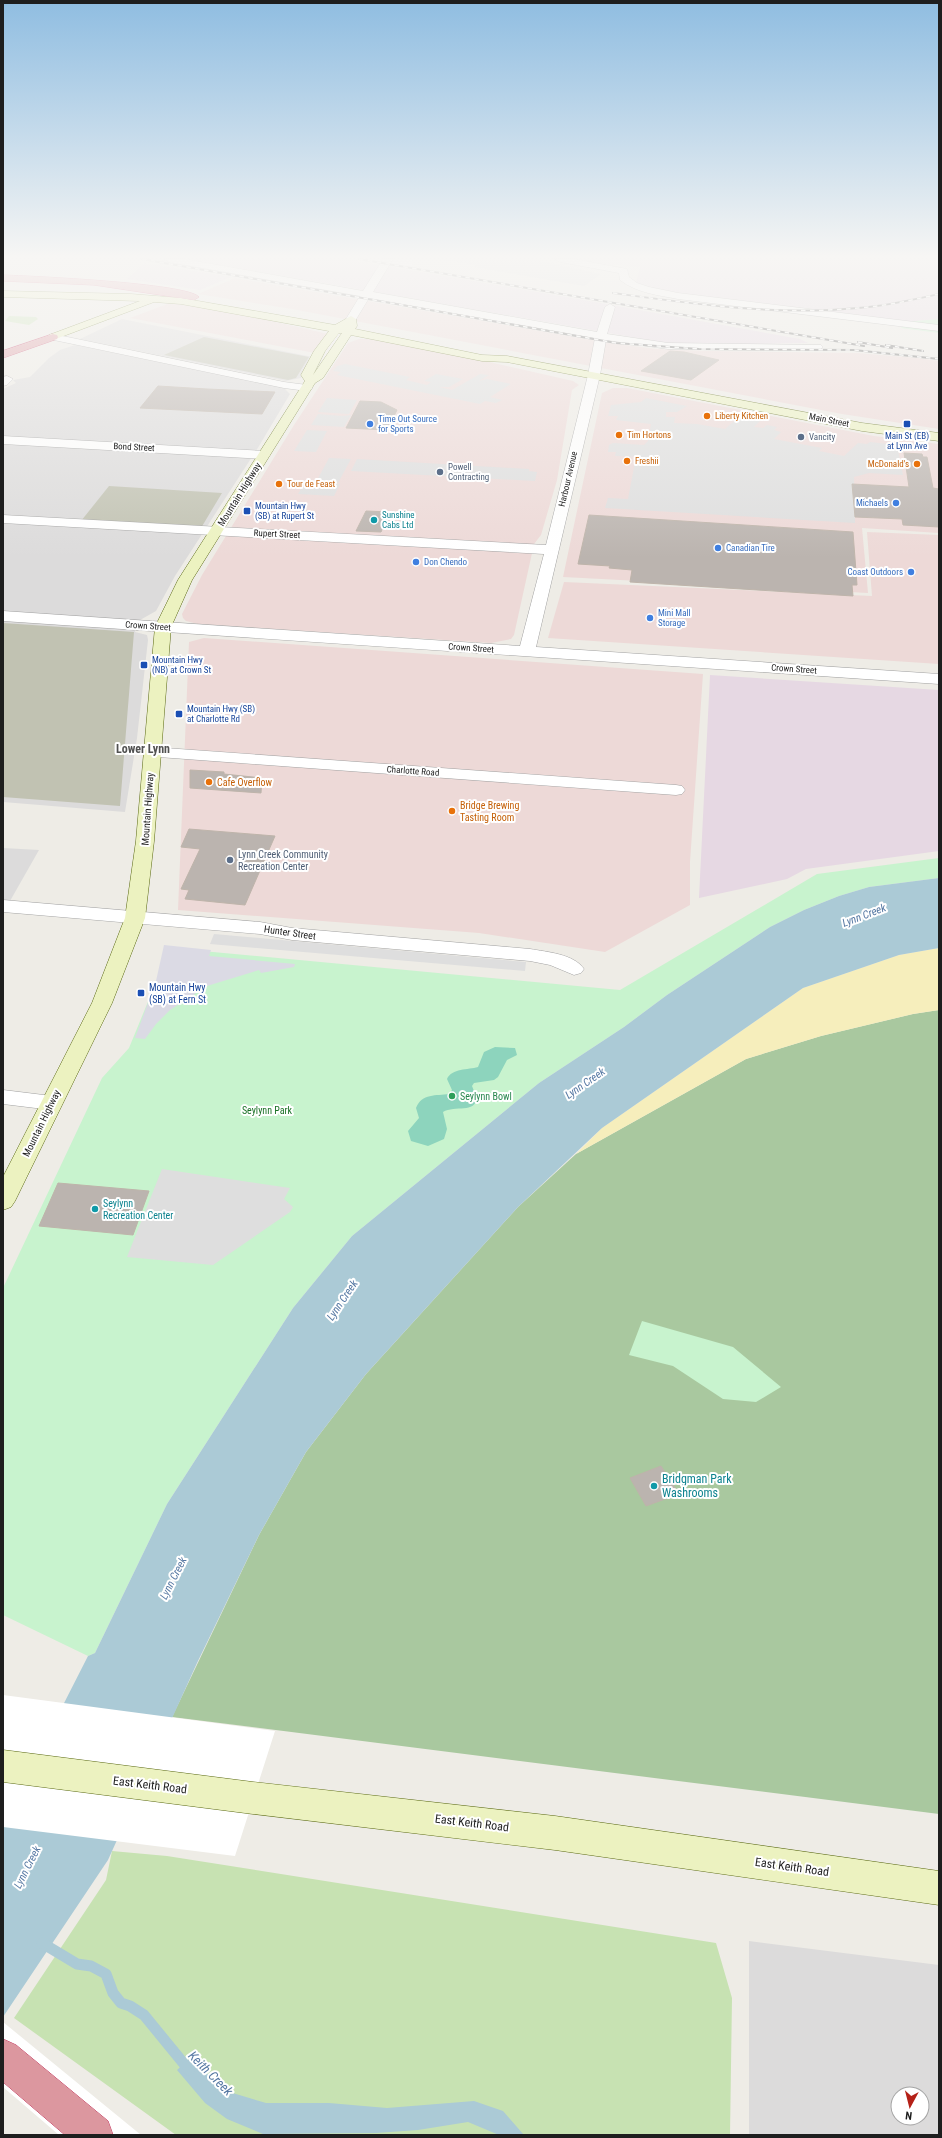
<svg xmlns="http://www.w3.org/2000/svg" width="942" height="2138" viewBox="0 0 942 2138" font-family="'Roboto Condensed',sans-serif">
	<rect width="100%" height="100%" fill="#eeece6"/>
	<path fill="#dcdbdb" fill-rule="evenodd" d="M 122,319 L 313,357 L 301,378 L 286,381 L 80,339 Z
		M 75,345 L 280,387 L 285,389 L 290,394 L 259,446 L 175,576 L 156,611 L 140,620 L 135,632 L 147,635 L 148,640 L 137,738 L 125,812 L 3,802 L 3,389 L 16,383 L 13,380 L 30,377 L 49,358 L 60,350 Z
		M 3,848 L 39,850 L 10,901 L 3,900 Z
		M 749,1941 L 939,1965 L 939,2135 L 749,2135 ZM 898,2094 L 922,2094 L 922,2118 L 898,2118 Z"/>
	<path fill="#edd9d7" d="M 235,278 L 609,343 L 657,349 L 708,351 L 857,353 L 917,358 L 939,361 L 939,429 L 842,414 L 292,309 L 198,294 Z
		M 170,303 L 228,311 L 328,334 L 315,353 L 130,318 Z
		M 359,339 L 371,339 L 485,361 L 573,381 L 579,385 L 572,390 L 557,480 L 541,535 L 534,544 L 514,635 L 511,639 L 491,643 L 198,624 L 186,621 L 183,618 L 182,614 L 202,575 L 294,425 L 348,343 Z
		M 613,388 L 627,388 L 874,436 L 939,444 L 939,533 L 862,528 L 868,593 L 563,577 L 602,393 Z
		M 867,532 L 939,535 L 939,664 L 548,638 L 564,582 L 872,596 Z
		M 204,638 L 703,674 L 690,862 L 690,905 L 605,952 L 479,933 L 178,910 L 189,642 Z"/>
	<path fill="#e6d8e3" d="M 187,259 L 345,259 L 584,300 L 800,339 L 808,343 L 677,345 Z
		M 572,259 L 939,259 L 939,319 L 905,322 L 829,313 L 807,308 L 792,308 L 676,294 L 639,285 L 636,283 L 640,267 L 597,263 Z
		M 144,263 L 231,277 L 200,290 L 127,279 Z
		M 710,675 L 939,690 L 939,851 L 806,869 L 787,879 L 699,898 Z"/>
	<path fill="#c1c2b2" d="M 204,337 L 309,357 L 296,378 L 288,380 L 164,355 Z
		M 109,486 L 222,493 L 201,528 L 81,521 Z
		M 3,623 L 134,632 L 120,806 L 3,797 Z"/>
	<path fill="#c7e2b2" d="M 9,316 L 36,317 L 38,319 L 29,325 L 5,321 Z
		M 112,1851 L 167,1856 L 716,1943 L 732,1998 L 730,2135 L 176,2135 L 14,2018 L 106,1880 Z"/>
	<path fill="#a9c89f" d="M 939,1010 L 939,1814 L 172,1717 L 259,1535 L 306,1452 L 366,1374 L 518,1207 L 576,1154 L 746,1059 L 821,1036 L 913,1014 Z"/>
	<path fill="#f6eebc" d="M 939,948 L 939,1010 L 913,1014 L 821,1036 L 746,1059 L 576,1154 L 602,1128 L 803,988 L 899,955 Z"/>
	<path fill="#c8f3ce" d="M 939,319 L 939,333 L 901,328 L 905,322 Z
		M 939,858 L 939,878 L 869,887 L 839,896 L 804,910 L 770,927 L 667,995 L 624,1027 L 539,1083 L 352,1236 L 293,1308 L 167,1504 L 95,1653 L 88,1656 L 3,1615 L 3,1288 L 102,1078 L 129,1048 L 170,948 L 620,990 L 817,874 Z
		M 642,1321 L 733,1347 L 781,1387 L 756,1402 L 723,1399 L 673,1366 L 629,1355 Z"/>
	<path fill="#8dd4bd" d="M 495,1047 L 515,1048 L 517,1055 L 507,1060 L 498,1077 L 494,1080 L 474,1083 L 472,1086 C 486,1117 458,1104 443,1112 L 447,1129 L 444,1139 L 428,1146 L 411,1141 L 408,1131 L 419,1118 L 416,1108 C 422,1093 436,1096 449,1094 L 452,1090 L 447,1079 C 452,1068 468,1070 478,1067 L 484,1052 Z"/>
	<path fill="#dedede" d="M 437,259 L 532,259 L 601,274 L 584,286 L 473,267 L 476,265 Z
		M 345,364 L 410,377 L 406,380 L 427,385 L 431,382 L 424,381 L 436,374 L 463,379 L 449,387 L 439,387 L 452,390 L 480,374 L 489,375 L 479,381 L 487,379 L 511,384 L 490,397 L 502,400 L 496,403 L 485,401 L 480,404 L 337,375 L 341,372 L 333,371 L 337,366 Z
		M 327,398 L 357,400 L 349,414 L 318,412 Z
		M 646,398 L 687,406 L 677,412 L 666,412 L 666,417 L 675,417 L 674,423 L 697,424 L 725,429 L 740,416 L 761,420 L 754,427 L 763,428 L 767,425 L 777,427 L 774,430 L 781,432 L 774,439 L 822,448 L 819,451 L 844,456 L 858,443 L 867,444 L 870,442 L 897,445 L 903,475 L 869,473 L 854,477 L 855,523 L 605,508 L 608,498 L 628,499 L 635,462 L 640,463 L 642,457 L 615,456 L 616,452 L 608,452 L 609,445 L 613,443 L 644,445 L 648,441 L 651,424 L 616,420 L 618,416 L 608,416 L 611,405 L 641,402 Z
		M 318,414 L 342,416 L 351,415 L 344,427 L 311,425 Z
		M 307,430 L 327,431 L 316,452 L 294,451 Z
		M 329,458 L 351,459 L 338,483 L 316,482 Z
		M 357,459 L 529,469 L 529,471 L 537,472 L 535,481 L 351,471 Z
		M 305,482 L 340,484 L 334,496 L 298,494 Z
		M 214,934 L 526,962 L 525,971 L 210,944 Z
		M 162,1169 L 290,1188 L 284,1199 L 293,1207 L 290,1212 L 213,1265 L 127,1257 Z"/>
	<path fill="#dbdae4" d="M 164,945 L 211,950 L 209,956 L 295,964 L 294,967 L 261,973 L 259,970 L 207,986 L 170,1010 L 156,1024 L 145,1039 L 135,1038 L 156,981 Z"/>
	<path fill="#abcad6" d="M 939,878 L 939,948 L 899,955 L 803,988 L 602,1128 L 518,1207 L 366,1374 L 306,1452 L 259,1535 L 197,1663 L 108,1860 L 3,2017 L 3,1823 L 88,1656 L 95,1653 L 167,1504 L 293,1308 L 352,1236 L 539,1083 L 624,1027 L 667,995 L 770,927 L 804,910 L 839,896 L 869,887 Z
		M 190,2058 L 226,2091 L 266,2103 L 329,2103 L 387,2108 L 474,2101 L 503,2111 L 524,2135 L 499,2135 L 468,2122 L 418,2130 L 376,2133 L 263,2134 L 227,2119 L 205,2103 L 177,2070 Z"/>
	<path fill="#fff" d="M 370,259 L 412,259 L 412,265 L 411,269 L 369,262 Z
		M 3,1695 L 275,1731 L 235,1856 L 3,1827 Z
		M 3,2022 L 141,2135 L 59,2135 L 3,2087 Z"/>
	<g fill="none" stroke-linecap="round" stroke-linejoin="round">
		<path stroke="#abcad6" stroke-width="11" d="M 42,1943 L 77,1964 L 91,1966 L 106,1974 L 113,1993 L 121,2003 L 130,2006 L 144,2015 L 189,2070"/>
	</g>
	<path fill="#bbb4af" stroke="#beb4aa" d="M 670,351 L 684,352 L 719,360 L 691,380 L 641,371 Z
		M 158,386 L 207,389 L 275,392 L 262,414 L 140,408 Z
		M 360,401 L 381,402 L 397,410 L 387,430 L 346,428 Z
		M 904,453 L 922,454 L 923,457 L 927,457 L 933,488 L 939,489 L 939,527 L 903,525 L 902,519 L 855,517 L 852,484 L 909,487 Z
		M 366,511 L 390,512 L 381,532 L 356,531 Z
		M 589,515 L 853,532 L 857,585 L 852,585 L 853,596 L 630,582 L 632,570 L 609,568 L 610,566 L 578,564 Z
		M 190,770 L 224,772 L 224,774 L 262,778 L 261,793 L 190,788 Z
		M 189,829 L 275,836 L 245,905 L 185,899 L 189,890 L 181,889 L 200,849 L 181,847 Z
		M 58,1183 L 149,1191 L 133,1235 L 39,1226 Z
		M 661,1466 L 679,1494 L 646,1506 L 630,1478 Z"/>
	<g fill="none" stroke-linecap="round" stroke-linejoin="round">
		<g stroke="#a2a2a2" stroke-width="1">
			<path id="street" d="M 164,259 L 184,259 L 363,291 L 383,259 L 393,259 L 373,292 L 597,332 L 605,307 L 610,304 L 615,307 L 607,334 L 668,343 L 821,345 L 823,347 L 821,349 L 817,350 L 668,349 L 606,340 L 600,375 L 536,647 L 939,674 L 939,684 L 3,621 L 3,611 L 520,646 L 544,554 L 3,523 L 3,515 L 546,545 L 588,375 L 595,338 L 369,298 L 355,321 L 351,322 L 346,319 L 360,296 L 169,262 Z
				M 555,259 L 574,259 L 627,269 L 629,277 L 637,283 L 649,287 L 678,293 L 939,325 L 939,331 L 678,299 C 658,295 637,293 620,280 L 619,273 L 560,262 Z
				M 53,334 L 284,382 L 307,385 L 313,388 L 307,391 L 284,388 L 49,339 L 48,337 L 49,335 Z
				M 7,376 L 13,379 L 7,385 L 3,386 L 3,377 Z
				M 3,436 L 264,451 L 270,455 L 264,459 L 3,444 Z
				M 151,747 L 676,785 L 682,786 L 685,790 L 682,794 L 676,795 L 145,756 L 142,752 L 145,748 Z
				M 3,900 L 260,922 L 292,928 L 530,949 C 547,952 574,954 584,969 L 581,973 L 574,975 L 550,965 L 530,961 L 292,940 L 260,934 L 3,912 Z
				M 3,1090 L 60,1097 L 63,1102 L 60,1107 L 52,1110 L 3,1104 Z"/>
		</g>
		<g stroke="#5a6912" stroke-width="1">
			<path id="secondary" d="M 3,291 L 131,294 L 181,298 L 335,325 L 351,316 L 356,319 L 357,326 L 355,329 L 482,355 L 507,356 L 862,423 L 939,433 L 939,441 L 862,431 L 507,362 L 482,361 L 351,335 L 323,378 L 315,383 L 192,580 L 171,627 L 154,841 L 145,918 L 112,1003 L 15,1201 L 11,1207 L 3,1210 L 3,1177 L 92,1003 L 125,918 L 136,841 L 155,627 L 178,580 L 305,381 L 301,375 L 314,351 L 329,331 L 181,304 L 154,302 L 53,340 L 49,339 L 48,337 L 49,335 L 140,301 L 3,297 ZM 339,333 L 342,333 L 313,375 L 325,351 Z
				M 3,1750 L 253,1782 L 555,1816 L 939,1871 L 939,1905 L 555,1850 L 253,1814 L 3,1782 Z"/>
		</g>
		<g stroke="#c53961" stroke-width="1">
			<path id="highway" d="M 3,275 C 30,276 187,283 199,297 L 194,300 L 94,285 L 3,281 Z
				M 53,334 L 57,335 L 58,337 L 57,339 L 3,358 L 3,351 Z
				M 3,2039 L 16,2045 L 108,2121 L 113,2135 L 65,2135 L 3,2082 Z"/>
		</g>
		<use href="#street" fill="#fff" fill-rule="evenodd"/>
		<use href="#secondary" fill="#ecf2c0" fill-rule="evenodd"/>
		<use href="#highway" fill="#dc979f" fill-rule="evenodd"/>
		<g stroke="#6c6c6c" stroke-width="2">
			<path id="rail" d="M 142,259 L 616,343 L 699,349 L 854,350 L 939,359
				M 359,259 L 864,346
				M 613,293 C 694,304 776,316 858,308 C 886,306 912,300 939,294
				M 858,342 L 892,348
				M 886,345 L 923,351"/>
		</g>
		<use href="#rail" stroke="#fff" stroke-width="1.5" stroke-dasharray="4.5" stroke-linecap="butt"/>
	</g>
	<linearGradient id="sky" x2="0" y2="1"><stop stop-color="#8fbde1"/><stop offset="0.46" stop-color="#f7f6f4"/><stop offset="1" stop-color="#f7f6f4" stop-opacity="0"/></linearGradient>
	<rect width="942" height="558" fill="url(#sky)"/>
	<g fill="#e8710a" stroke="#fff" stroke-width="1.5">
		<circle cx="707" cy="416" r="4"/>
		<circle cx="619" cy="435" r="4"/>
		<circle cx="627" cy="461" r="4"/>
		<circle cx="917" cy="464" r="4"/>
		<circle cx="279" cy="484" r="4"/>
		<circle cx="209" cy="782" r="4"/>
		<circle cx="452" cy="811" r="4"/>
	</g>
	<g fill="#3f7fe0" stroke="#fff" stroke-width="1.5">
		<circle cx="370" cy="424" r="4"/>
		<circle cx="896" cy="503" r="4"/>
		<circle cx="718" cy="548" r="4"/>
		<circle cx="416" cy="562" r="4"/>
		<circle cx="911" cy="572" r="4"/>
		<circle cx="650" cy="618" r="4"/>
	</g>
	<g fill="#1a4fb4" stroke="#fff" stroke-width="1.5">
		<rect x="903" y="420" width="8" height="8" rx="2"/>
		<rect x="243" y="507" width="8" height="8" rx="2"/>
		<rect x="140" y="661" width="8" height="8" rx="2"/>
		<rect x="175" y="710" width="8" height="8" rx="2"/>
		<rect x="137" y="989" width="8" height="8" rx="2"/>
	</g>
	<g fill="#5c6f8a" stroke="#fff" stroke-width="1.5">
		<circle cx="801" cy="437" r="4"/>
		<circle cx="440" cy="472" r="4"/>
		<circle cx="230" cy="860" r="4"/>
	</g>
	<g fill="#0f9aa8" stroke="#fff" stroke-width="1.5">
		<circle cx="374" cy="520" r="4"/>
		<circle cx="95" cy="1209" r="4"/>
		<circle cx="654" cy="1486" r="4"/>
	</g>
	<circle fill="#2e9e5b" stroke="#fff" stroke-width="1.5" cx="452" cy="1096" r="4"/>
	<g text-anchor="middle" stroke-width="4" stroke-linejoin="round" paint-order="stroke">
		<g font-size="9" fill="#c56008" stroke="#fff" text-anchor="start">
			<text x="715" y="419">Liberty Kitchen</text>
			<text x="627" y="438">Tim Hortons</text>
			<text x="635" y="464">Freshii</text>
			<text x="909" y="467" text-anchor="end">McDonald's</text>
			<text x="287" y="487">Tour de Feast</text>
		</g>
		<g font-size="9" fill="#366cbe" stroke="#fff" text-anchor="start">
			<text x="378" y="422">Time Out Source<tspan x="378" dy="10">for Sports</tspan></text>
			<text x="888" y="506" text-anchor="end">Michaels</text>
			<text x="726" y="551">Canadian Tire</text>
			<text x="424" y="565">Don Chendo</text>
			<text x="903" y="575" text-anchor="end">Coast Outdoors</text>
			<text x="658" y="616">Mini Mall<tspan x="658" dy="10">Storage</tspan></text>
		</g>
		<g font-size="9" fill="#1e1e1e" stroke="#fff">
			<text transform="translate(829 420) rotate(11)" y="3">Main Street</text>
			<text transform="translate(134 447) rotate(3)" y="3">Bond Street</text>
			<text transform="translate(568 479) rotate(-77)" y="3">Harbour Avenue</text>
			<text transform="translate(277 534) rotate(3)" y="3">Rupert Street</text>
			<text transform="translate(148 626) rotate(4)" y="3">Crown Street</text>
			<text transform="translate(471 648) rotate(4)" y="3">Crown Street</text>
			<text transform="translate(794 669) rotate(4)" y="3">Crown Street</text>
			<text transform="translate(413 771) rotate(4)" y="3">Charlotte Road</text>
		</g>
		<g font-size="9" fill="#164399" stroke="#fff" text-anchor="start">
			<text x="907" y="439" text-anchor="middle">Main St (EB)<tspan x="907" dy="10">at Lynn Ave</tspan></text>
			<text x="255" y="509">Mountain Hwy<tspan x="255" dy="10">(SB) at Rupert St</tspan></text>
			<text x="152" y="663">Mountain Hwy<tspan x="152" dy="10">(NB) at Crown St</tspan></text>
			<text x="187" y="712">Mountain Hwy (SB)<tspan x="187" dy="10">at Charlotte Rd</tspan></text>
		</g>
		<g font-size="9" fill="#4e5e75" stroke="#fff" text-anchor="start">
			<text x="809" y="440">Vancity</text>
			<text x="448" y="470">Powell<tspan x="448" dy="10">Contracting</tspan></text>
		</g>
		<g font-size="9" fill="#0d838f" stroke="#fff" text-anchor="start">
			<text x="382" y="518">Sunshine<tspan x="382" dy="10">Cabs Ltd</tspan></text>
		</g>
		<g font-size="10" fill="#1e1e1e" stroke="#fff">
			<text transform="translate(239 494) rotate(-58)" y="4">Mountain Highway</text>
			<text transform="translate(147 809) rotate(-86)" y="4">Mountain Highway</text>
			<text transform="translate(290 932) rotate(8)" y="4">Hunter Street</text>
			<text transform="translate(41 1123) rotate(-64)" y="4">Mountain Highway</text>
		</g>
		<g font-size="10" fill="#c56008" stroke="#fff" text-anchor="start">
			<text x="217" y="786">Cafe Overflow</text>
			<text x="460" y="809">Bridge Brewing<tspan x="460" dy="12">Tasting Room</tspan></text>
		</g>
		<g font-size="10" fill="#4e5e75" stroke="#fff" text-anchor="start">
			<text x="238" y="858">Lynn Creek Community<tspan x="238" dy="12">Recreation Center</tspan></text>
		</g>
		<g font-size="10" fill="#164399" stroke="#fff" text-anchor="start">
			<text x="149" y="991">Mountain Hwy<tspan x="149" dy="12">(SB) at Fern St</tspan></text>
		</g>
		<g font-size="10" fill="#27864d" stroke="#fff" text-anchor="start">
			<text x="460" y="1100">Seylynn Bowl</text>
		</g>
		<g font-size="10" fill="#197025" stroke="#fff">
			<text x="267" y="1114">Seylynn Park</text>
		</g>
		<g font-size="10" fill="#0d838f" stroke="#fff" text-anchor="start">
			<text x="103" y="1207">Seylynn<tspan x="103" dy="12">Recreation Center</tspan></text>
		</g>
		<g font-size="11" font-style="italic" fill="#5678a3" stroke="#fff">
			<text transform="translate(864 915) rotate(-21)" y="4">Lynn Creek</text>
			<text transform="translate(585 1083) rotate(-35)" y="4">Lynn Creek</text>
			<text transform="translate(342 1300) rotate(-56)" y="4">Lynn Creek</text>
			<text transform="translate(173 1578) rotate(-63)" y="4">Lynn Creek</text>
			<text transform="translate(27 1867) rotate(-63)" y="4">Lynn Creek</text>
		</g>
		<g font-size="12" font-weight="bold" fill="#515151" stroke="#fff">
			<text x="143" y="753">Lower Lynn</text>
		</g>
		<g font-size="12" fill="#0d838f" stroke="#fff" text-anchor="start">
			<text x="662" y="1483">Bridgman Park<tspan x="662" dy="14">Washrooms</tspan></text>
		</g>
		<g font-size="12" fill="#1e1e1e" stroke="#fff">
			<text transform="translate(150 1785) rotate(7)" y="4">East Keith Road</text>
			<text transform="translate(472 1823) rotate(7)" y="4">East Keith Road</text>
			<text transform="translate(792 1867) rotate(8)" y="4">East Keith Road</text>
		</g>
		<g font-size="13" font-style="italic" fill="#5678a3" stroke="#fff">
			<text transform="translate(211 2073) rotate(45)" y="5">Keith Creek</text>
		</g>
	</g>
	<rect width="942" height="2138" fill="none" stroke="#1e1e1e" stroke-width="8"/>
	<g transform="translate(910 2106) rotate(187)"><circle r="19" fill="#ffffff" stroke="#a5a5a5"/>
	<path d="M0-3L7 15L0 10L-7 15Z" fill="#b52118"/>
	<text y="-6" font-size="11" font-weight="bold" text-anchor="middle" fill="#1e1e1e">N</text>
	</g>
</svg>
